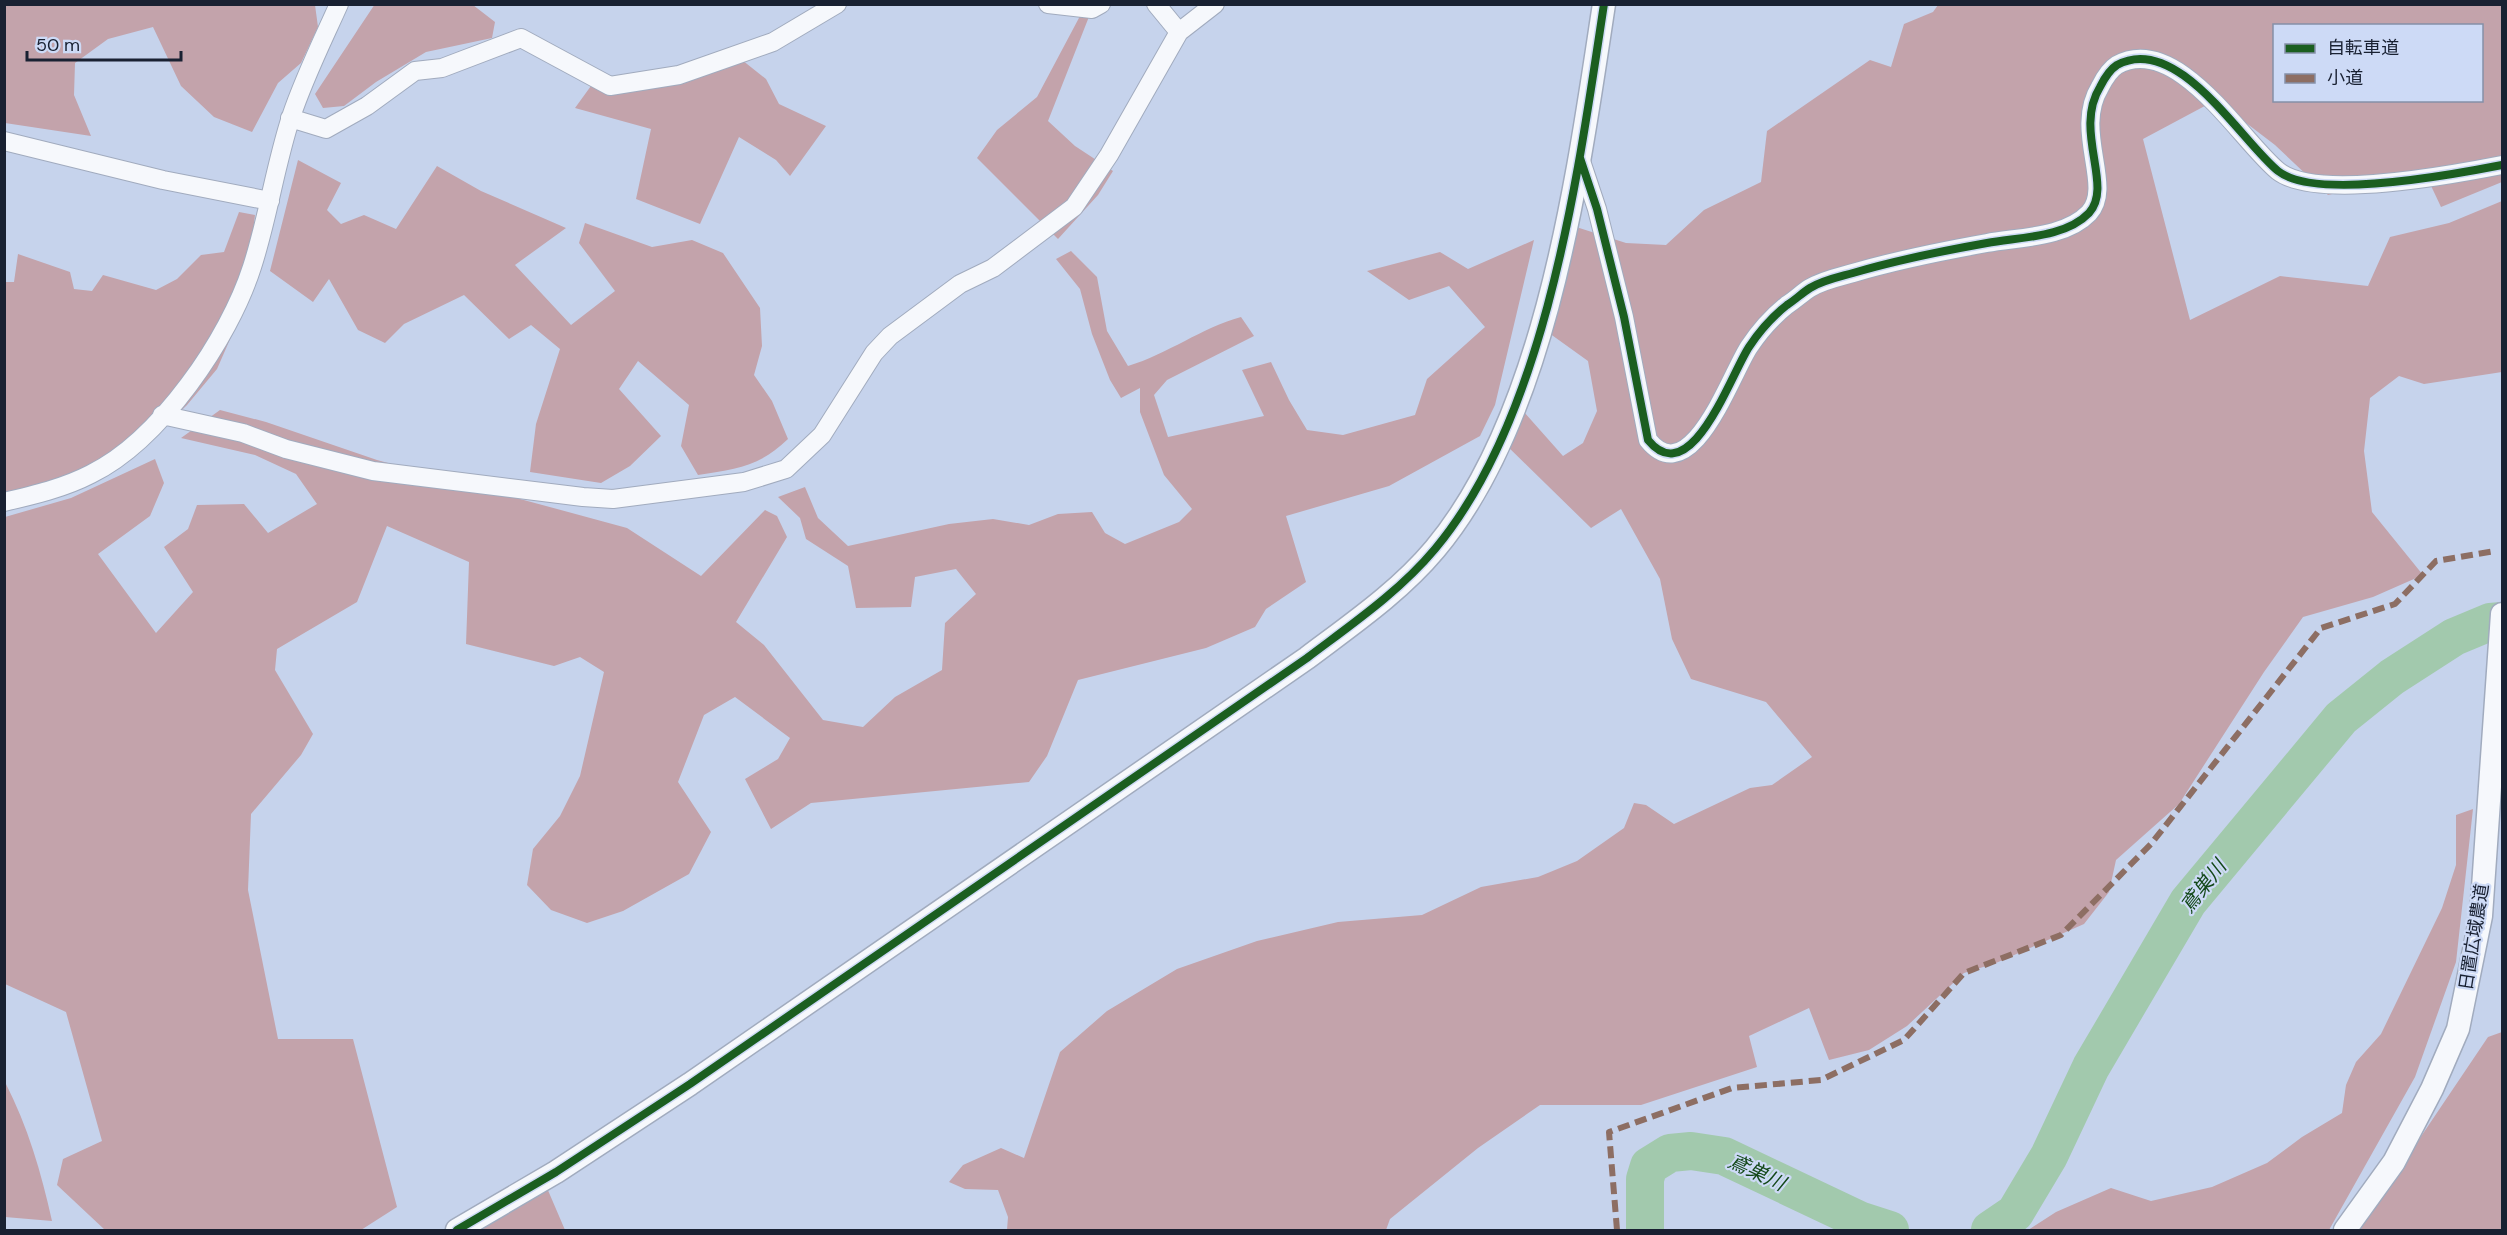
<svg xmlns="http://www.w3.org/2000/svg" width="2507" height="1235" viewBox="0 0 2507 1235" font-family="'DM Sans','Noto Sans JP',sans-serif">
	<rect width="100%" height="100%" fill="#c6d3ec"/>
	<path fill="#c3a3ab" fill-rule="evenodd" d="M 375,4 L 473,5 L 495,22 L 492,38 L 426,52 L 376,82 L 344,106 L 323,108 L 315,94 Z
		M 4,5 L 315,5 L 318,27 L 301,63 L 278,83 L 252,132 L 214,117 L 181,86 L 153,27 L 108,39 L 75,63 L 74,95 L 91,136 L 5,123 Z
		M 1938,5 L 2502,5 L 2502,182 L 2441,207 L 2425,173 L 2328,195 L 2275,145 L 2216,100 L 2143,139 L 2190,320 L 2280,276 L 2368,286 L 2390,237 L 2449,223 L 2502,201 L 2502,372 L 2424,384 L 2399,376 L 2370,398 L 2364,451 L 2372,512 L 2423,575 L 2373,597 L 2303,617 L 2264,672 L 2179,804 L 2116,860 L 2109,892 L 2084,924 L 1996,963 L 1964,973 L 1907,1026 L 1869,1050 L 1829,1060 L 1809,1008 L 1749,1036 L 1757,1067 L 1641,1105 L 1540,1105 L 1478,1148 L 1390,1219 L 1386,1230 L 1007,1230 L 1008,1217 L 998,1190 L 965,1189 L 949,1182 L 963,1165 L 1001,1148 L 1024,1158 L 1060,1052 L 1107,1011 L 1177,969 L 1257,941 L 1338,922 L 1422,915 L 1481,887 L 1538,877 L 1577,861 L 1624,828 L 1634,803 L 1646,805 L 1674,824 L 1750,788 L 1772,785 L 1812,757 L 1766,702 L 1691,679 L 1672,639 L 1660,579 L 1621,509 L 1591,528 L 1503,442 L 1524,412 L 1563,456 L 1583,443 L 1597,411 L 1588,361 L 1549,333 L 1570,225 L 1626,243 L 1666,245 L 1704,210 L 1761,182 L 1767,131 L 1870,60 L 1891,67 L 1904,24 L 1933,12 ZM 2274,26 L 2482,26 L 2482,100 L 2274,100 Z
		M 1092,9 L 1048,121 L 1075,146 L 1113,171 L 1098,195 L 1058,239 L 977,158 L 997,130 L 1037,97 L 1080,16 Z
		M 742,60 L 766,79 L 779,104 L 826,126 L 790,176 L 776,160 L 739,137 L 700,224 L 636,199 L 651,129 L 575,108 L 596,79 Z
		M 298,160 L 341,183 L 327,210 L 341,224 L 364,215 L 396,229 L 437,166 L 481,191 L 566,228 L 515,265 L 571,325 L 615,291 L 579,243 L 585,223 L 652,247 L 692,240 L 723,253 L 760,308 L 762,346 L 754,375 L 772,401 L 788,439 C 759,467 736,469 698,475 L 681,446 L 689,405 L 638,361 L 619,389 L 661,436 L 630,466 L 601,483 L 530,472 L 536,424 L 560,349 L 531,325 L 509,339 L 464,295 L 404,324 L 385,343 L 358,330 L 329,279 L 313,302 L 270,271 Z
		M 239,212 L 255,215 L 245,305 L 217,369 L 187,405 L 153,438 L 46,484 L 5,494 L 4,282 L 14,282 L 18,254 L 70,272 L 74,289 L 92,291 L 103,275 L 156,290 L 177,279 L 201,255 L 224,252 Z
		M 1534,240 L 1495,405 L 1480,436 L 1389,486 L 1286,516 L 1306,582 L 1266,609 L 1255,627 L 1206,648 L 1078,680 L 1047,756 L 1029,782 L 811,803 L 771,829 L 745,779 L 778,759 L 790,738 L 735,697 L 704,715 L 678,782 L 711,832 L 689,874 L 623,911 L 587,923 L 551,910 L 527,885 L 533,849 L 560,816 L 580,776 L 604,672 L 580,657 L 554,666 L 466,644 L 469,562 L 387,526 L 357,602 L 277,649 L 275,670 L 313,734 L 301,755 L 251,814 L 248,890 L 278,1039 L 353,1039 L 397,1207 L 361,1230 L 105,1230 L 57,1185 L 63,1159 L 102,1141 L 66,1012 L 5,984 L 5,517 L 71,498 L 155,459 L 164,483 L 150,516 L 98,554 L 156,633 L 193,592 L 164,547 L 188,529 L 197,505 L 244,504 L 268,533 L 317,504 L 296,474 L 255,455 L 181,438 L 220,410 L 266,422 L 377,460 L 627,528 L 701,576 L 765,510 L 777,516 L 787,537 L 736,622 L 764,645 L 823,720 L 863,727 L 895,697 L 942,670 L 945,623 L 976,594 L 956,569 L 915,577 L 911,607 L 856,608 L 848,566 L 806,539 L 800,518 L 778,497 L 805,487 L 818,518 L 848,546 L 949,524 L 993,519 L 1029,525 L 1058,514 L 1092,512 L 1105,533 L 1125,544 L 1179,522 L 1192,509 L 1164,475 L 1140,412 L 1140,388 L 1121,398 L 1110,380 L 1092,334 L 1080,289 L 1056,259 L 1071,251 L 1097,277 L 1107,331 L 1128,366 C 1168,354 1201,328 1241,317 L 1254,336 L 1167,380 L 1154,395 L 1168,437 L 1264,416 L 1242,370 L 1271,362 L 1289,400 L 1307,430 L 1343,435 L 1415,415 L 1427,379 L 1485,327 L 1449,286 L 1409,300 L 1367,271 L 1440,252 L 1468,269 Z
		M 2473,809 L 2456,962 L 2415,1077 L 2329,1230 L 2028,1230 L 2056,1212 L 2111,1188 L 2151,1201 L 2212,1187 L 2267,1163 L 2302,1137 L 2342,1113 L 2346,1085 L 2356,1062 L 2381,1034 L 2442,908 L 2456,865 L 2456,815 Z
		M 2502,1032 L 2502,1230 L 2358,1230 L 2488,1037 Z
		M 5,1082 C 28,1127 41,1172 52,1221 L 5,1217 Z
		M 544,1181 L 565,1230 L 444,1230 Z"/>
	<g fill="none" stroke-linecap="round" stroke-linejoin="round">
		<path stroke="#a2c9ad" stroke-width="38" d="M 1645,1230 L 1645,1179 L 1649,1166 L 1670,1153 L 1691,1151 L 1724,1156 L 1859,1220 L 1890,1230
			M 1990,1230 L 2015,1213 L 2049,1156 L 2091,1067 L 2188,902 L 2341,718 L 2392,677 L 2454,637 L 2490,622 L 2502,621"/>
		<g stroke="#a1abbe" stroke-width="20">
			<path id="minor" d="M 1048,4 L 1092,9 L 1101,4
				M 1156,4 L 1179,32
				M 290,118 L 326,129 L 367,106 L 415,71 L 442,68 L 521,38 L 610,86 L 679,75 L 773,42 L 837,4
				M 4,141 L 163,180 L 270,201
				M 1580,158 L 1597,209 L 1624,317 L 1648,440 C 1691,493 1731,374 1749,347 C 1759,332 1772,317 1787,305 C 1795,300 1802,293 1810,288 C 1823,280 1839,277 1853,273 C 1897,260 1942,251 1987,243 C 2019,237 2065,238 2089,213 C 2114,186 2073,131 2100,87 C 2104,79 2109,70 2117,65 C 2177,32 2241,141 2278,171 C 2316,201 2456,174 2502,165
				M 162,415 L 243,433 L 286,449 L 373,471 L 583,497 L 613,499 L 744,482 L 786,469 L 822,435 L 874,353 L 890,336 L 960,284 L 993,268 L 1074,207 L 1109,155 L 1179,32 L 1215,4
				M 4,502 C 34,495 64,488 91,474 C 160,440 229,339 252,267 C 268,218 275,166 291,117 C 304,78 322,42 339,4"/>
		</g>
		<g stroke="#a1abbe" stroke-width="25">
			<path id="tertiary" d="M 457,1230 L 556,1172 L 690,1084 L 1307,658 C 1352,624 1399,592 1435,549 C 1547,415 1578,174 1604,4
				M 2345,1230 L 2394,1162 L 2432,1089 L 2458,1029 L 2481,916 L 2502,614"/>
		</g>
		<use href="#minor" stroke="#f6f8fc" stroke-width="18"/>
		<use href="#tertiary" stroke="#f6f8fc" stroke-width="22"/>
		<path stroke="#8d6e63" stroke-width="6" stroke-dasharray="12 6" stroke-linecap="butt" d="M 1617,1230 L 1609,1132 L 1732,1088 L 1821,1080 L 1904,1040 L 1964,973 L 2061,935 L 2151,844 L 2321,628 L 2395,604 L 2436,561 L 2495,551"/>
		<g stroke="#cddaf6" stroke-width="11">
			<path id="cycleway" d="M 1580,158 L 1597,209 L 1624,317 L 1648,440 C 1691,493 1731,374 1749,347 C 1759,332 1772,317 1787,305 C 1795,300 1802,293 1810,288 C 1823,280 1839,277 1853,273 C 1897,260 1942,251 1987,243 C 2019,237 2065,238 2089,213 C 2114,186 2073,131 2100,87 C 2104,79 2109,70 2117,65 C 2177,32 2241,141 2278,171 C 2316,201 2456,174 2502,165
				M 457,1230 L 556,1172 L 690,1084 L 1307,658 C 1352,624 1399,592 1435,549 C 1547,415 1578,174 1604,4"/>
		</g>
		<use href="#cycleway" stroke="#1b5e20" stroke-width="8"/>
	</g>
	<g text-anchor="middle" stroke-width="4.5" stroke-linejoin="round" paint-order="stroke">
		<g font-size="18" fill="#192132" stroke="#cddaf6">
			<text transform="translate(2474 937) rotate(-81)" y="6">日置広域農道</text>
		</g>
		<g font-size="20" font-style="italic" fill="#144919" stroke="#cddaf6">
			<text transform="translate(2203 886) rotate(-52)" y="7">鳶巣川</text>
			<text transform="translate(1757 1172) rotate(25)" y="7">鳶巣川</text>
		</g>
	</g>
	<rect width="2507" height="1235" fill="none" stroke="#192132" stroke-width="12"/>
	<rect x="2273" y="24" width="210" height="78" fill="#cddaf6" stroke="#8590a8" stroke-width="1.5"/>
	<rect x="2285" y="44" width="30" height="9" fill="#1b5e20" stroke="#8590a8" stroke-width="1.5"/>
	<text x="2327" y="54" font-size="18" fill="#192132">自転車道</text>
	<rect x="2285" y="74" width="30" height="9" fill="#8d6e63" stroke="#8590a8" stroke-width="1.5"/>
	<text x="2327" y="84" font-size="18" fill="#192132">小道</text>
	<path d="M27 51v9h154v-9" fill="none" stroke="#192132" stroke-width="3"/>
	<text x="36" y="51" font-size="18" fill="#192132" stroke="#cddaf6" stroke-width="4.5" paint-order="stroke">50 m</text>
</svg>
